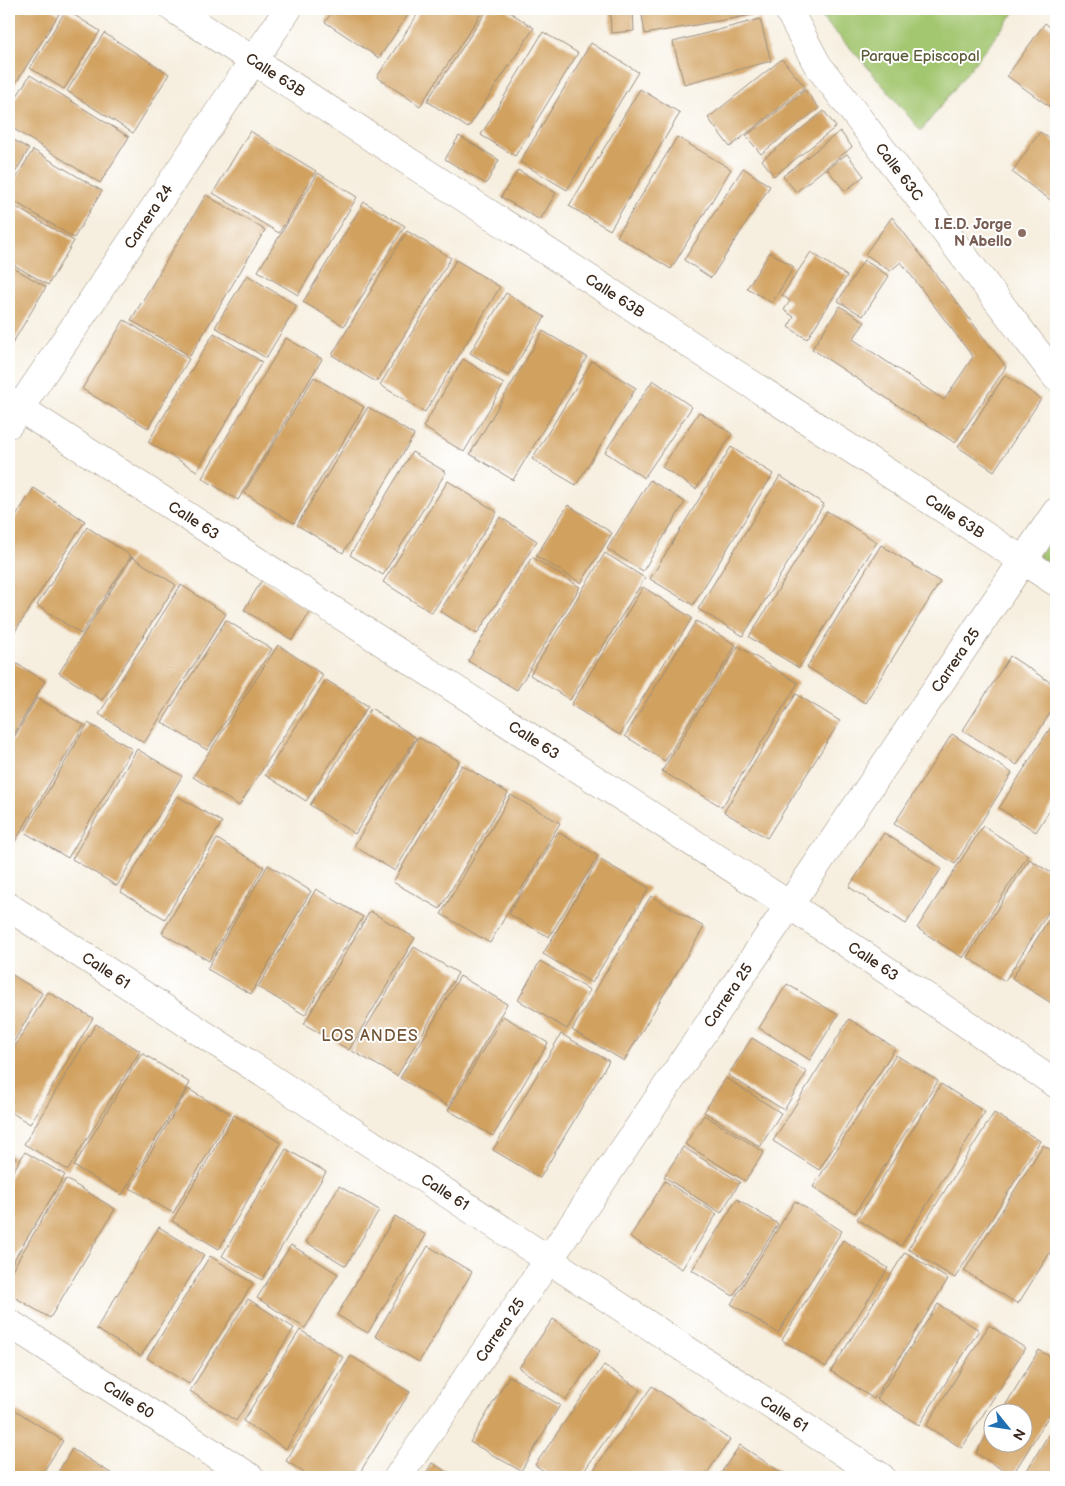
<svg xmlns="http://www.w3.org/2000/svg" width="1065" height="1486" viewBox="0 0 1065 1486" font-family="'Balsamiq Sans',sans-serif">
	<rect width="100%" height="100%" fill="#fff"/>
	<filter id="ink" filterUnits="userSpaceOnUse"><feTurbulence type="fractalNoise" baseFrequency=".02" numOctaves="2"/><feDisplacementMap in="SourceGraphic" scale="10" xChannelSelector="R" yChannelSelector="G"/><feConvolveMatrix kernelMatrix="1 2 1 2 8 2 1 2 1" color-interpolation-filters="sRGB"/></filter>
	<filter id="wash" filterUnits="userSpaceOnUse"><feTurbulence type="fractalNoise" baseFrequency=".0096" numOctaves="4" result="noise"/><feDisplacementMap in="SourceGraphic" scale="20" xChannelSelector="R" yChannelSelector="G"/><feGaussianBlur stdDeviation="1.12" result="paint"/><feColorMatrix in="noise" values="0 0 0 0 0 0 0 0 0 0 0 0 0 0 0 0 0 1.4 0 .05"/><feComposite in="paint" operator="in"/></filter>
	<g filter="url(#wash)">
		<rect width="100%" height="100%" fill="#f6eede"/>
		<path fill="#a3c670" stroke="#6f7847" d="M 814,9 L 1017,9 L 921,131 L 864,63 Z
			M 1056,533 L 1056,567 L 1038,556 Z"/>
		<g id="blocks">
			<path fill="#d1a15f" d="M 9,9 L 51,9 L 59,14 L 9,94 Z
				M 334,9 L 412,9 L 379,58 L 325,22 Z
				M 421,9 L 484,9 L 420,106 L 377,77 Z
				M 488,9 L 505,9 L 534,28 L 468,128 L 427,101 Z
				M 610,9 L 633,9 L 634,31 L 611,33 Z
				M 641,9 L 757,9 L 758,14 L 645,34 Z
				M 66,10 L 100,31 L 64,89 L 30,68 Z
				M 760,19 L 771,61 L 684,84 L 673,42 Z
				M 1045,23 L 1056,32 L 1056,111 L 1007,76 Z
				M 543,32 L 578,53 L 515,156 L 481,135 Z
				M 104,33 L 169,74 L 133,133 L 67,91 Z
				M 591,43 L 638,72 L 567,190 L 520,162 Z
				M 782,59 L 805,87 L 730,147 L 708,118 Z
				M 30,75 L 129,137 L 100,183 L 9,126 L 9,109 Z
				M 640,89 L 680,113 L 610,230 L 569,206 Z
				M 805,90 L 819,108 L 761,154 L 746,136 Z
				M 824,111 L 836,127 L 774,176 L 762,160 Z
				M 250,131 L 316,171 L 279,233 L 213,193 Z
				M 840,131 L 852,147 L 796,192 L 783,176 Z
				M 1040,132 L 1056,143 L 1056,204 L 1012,172 Z
				M 459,136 L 499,160 L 486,184 L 445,159 Z
				M 9,137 L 29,149 L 9,183 Z
				M 677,137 L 731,169 L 671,269 L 617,236 Z
				M 33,150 L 102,191 L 74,238 L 9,198 L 9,190 Z
				M 847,154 L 864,176 L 845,191 L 827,169 Z
				M 743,168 L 770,186 L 711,278 L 684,260 Z
				M 518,170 L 556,193 L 540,220 L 501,197 Z
				M 318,173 L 357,197 L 298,295 L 258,271 Z
				M 206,195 L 265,230 L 190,356 L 131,320 Z
				M 364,202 L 405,226 L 344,326 L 303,302 Z
				M 9,203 L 74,241 L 48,285 L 9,262 Z
				M 892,217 L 1006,367 L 955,443 L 812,349 L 840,306 L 865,322 L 853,339 L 944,400 L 973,357 L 901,262 L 890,271 L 865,254 Z
				M 407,231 L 451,258 L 376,382 L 332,355 Z
				M 770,252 L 794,267 L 772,303 L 747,288 Z
				M 811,252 L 847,276 L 807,339 L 788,327 L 794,317 L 784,310 L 790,301 L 782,295 Z
				M 456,260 L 500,287 L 425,412 L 380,385 Z
				M 864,260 L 889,276 L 863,316 L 838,301 Z
				M 9,265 L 46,287 L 9,349 Z
				M 247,275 L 297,306 L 266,358 L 215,327 Z
				M 506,293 L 545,317 L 509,376 L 470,353 Z
				M 124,320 L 189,359 L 148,428 L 82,389 Z
				M 543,331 L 587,357 L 513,480 L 470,454 Z
				M 214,333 L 262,362 L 197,471 L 148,442 Z
				M 286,338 L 322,359 L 238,500 L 202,478 Z
				M 463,359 L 504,384 L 464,452 L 423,427 Z
				M 592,361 L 636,388 L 576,485 L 532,459 Z
				M 1005,375 L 1041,399 L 994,471 L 958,447 Z
				M 314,377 L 364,407 L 294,523 L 244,493 Z
				M 653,380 L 692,407 L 644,478 L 605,452 Z
				M 368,407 L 414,435 L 343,553 L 297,525 Z
				M 699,412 L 732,434 L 696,489 L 662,467 Z
				M 731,447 L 773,474 L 693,605 L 650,579 Z
				M 412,452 L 446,472 L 383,575 L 350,555 Z
				M 780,476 L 824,504 L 743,636 L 698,609 Z
				M 650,480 L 685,502 L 643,571 L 607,549 Z
				M 448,481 L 497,512 L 432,613 L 383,582 Z
				M 34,488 L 85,521 L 14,633 L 9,630 L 9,527 Z
				M 568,505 L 612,533 L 581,583 L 536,556 Z
				M 827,511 L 877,542 L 799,668 L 749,637 Z
				M 500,517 L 537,541 L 477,634 L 440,611 Z
				M 87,527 L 131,556 L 81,634 L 37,605 Z
				M 881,545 L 940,582 L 865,703 L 807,667 Z
				M 605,553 L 645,578 L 570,700 L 530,675 Z
				M 132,557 L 176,585 L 102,700 L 59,673 Z
				M 532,557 L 580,587 L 517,690 L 468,661 Z
				M 262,580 L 311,611 L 292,640 L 244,610 Z
				M 181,585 L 226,614 L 144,743 L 99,714 Z
				M 643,587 L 692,618 L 620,735 L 571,705 Z
				M 226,620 L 272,649 L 207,750 L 162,722 Z
				M 696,621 L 736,645 L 665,761 L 625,736 Z
				M 278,645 L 323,675 L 239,806 L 193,777 Z
				M 738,646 L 798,683 L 722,807 L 662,771 Z
				M 1010,656 L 1056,686 L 1056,704 L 1017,765 L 963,730 Z
				M 9,659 L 45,681 L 9,743 Z
				M 326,680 L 368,706 L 306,801 L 265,775 Z
				M 796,694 L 840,721 L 767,838 L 724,812 Z
				M 37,698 L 84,725 L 9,852 L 9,746 Z
				M 371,708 L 416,738 L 355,834 L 310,805 Z
				M 1056,719 L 1056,800 L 1036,832 L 999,808 Z
				M 88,723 L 132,749 L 68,858 L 24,832 Z
				M 952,734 L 1012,773 L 955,864 L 894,824 Z
				M 418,737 L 459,761 L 395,871 L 354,846 Z
				M 137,749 L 182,776 L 117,886 L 72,859 Z
				M 462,765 L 508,793 L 440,909 L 393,882 Z
				M 511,795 L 560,823 L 490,943 L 441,914 Z
				M 177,796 L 222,822 L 165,919 L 121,892 Z
				M 983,826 L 1028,855 L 963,958 L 917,928 Z
				M 558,832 L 598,856 L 549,937 L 509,914 Z
				M 884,833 L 941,869 L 906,924 L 849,887 Z
				M 217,839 L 264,867 L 209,961 L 162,933 Z
				M 599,859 L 649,888 L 592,983 L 543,954 Z
				M 1029,859 L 1056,876 L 1056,900 L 1005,981 L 967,957 Z
				M 268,865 L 311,891 L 251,994 L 207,969 Z
				M 316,889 L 363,917 L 305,1015 L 258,987 Z
				M 651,896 L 704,927 L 624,1061 L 572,1030 Z
				M 1056,908 L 1056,1006 L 1012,978 Z
				M 370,911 L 415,938 L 349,1050 L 304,1024 Z
				M 414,947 L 458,973 L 397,1076 L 352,1051 Z
				M 540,961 L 590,990 L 567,1029 L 518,1000 Z
				M 9,973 L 42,993 L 9,1050 Z
				M 460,976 L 507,1004 L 448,1106 L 400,1078 Z
				M 787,984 L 838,1015 L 810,1060 L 759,1028 Z
				M 48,992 L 93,1018 L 30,1124 L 9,1111 L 9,1056 Z
				M 503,1016 L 548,1043 L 493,1136 L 448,1110 Z
				M 849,1019 L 895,1048 L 819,1170 L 773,1141 Z
				M 96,1024 L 140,1051 L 68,1170 L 24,1144 Z
				M 561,1034 L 609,1061 L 540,1178 L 493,1150 Z
				M 752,1038 L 807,1072 L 784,1110 L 728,1075 Z
				M 142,1053 L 190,1083 L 122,1195 L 74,1166 Z
				M 896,1055 L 938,1081 L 855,1213 L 813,1187 Z
				M 726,1078 L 781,1113 L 760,1147 L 704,1112 Z
				M 941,1084 L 985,1112 L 901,1246 L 857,1219 Z
				M 188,1089 L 231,1114 L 173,1213 L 130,1188 Z
				M 994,1113 L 1040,1141 L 955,1278 L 908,1249 Z
				M 234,1115 L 281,1143 L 219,1249 L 172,1221 Z
				M 704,1115 L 764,1152 L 745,1181 L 685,1144 Z
				M 1043,1145 L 1056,1153 L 1056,1243 L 1018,1304 L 964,1271 Z
				M 683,1147 L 740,1182 L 721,1213 L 664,1177 Z
				M 286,1149 L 326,1172 L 262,1280 L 222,1256 Z
				M 25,1152 L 65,1175 L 9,1268 L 9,1178 Z
				M 9,1153 L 16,1158 L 9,1169 Z
				M 66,1179 L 115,1209 L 50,1318 L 9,1294 L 9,1275 Z
				M 665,1181 L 717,1214 L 682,1269 L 630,1237 Z
				M 339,1186 L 379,1210 L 346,1266 L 306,1242 Z
				M 737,1199 L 778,1224 L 733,1296 L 692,1270 Z
				M 795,1201 L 842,1231 L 778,1333 L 731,1304 Z
				M 395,1216 L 426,1235 L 368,1333 L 337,1315 Z
				M 159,1227 L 204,1255 L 141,1356 L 96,1329 Z
				M 843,1240 L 888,1268 L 826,1367 L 782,1340 Z
				M 291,1245 L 338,1274 L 305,1328 L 257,1298 Z
				M 428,1246 L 472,1272 L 419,1362 L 375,1336 Z
				M 905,1252 L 948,1279 L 874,1399 L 831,1371 Z
				M 210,1256 L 253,1283 L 189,1384 L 147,1358 Z
				M 248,1299 L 294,1328 L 236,1421 L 190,1391 Z
				M 938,1304 L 979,1330 L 919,1425 L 877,1399 Z
				M 553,1319 L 600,1351 L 566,1400 L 519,1368 Z
				M 989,1325 L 1025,1348 L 962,1448 L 926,1426 Z
				M 300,1330 L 343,1357 L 286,1449 L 243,1421 Z
				M 1039,1350 L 1056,1360 L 1056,1404 L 1012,1476 L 976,1453 L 992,1427 L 992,1444 L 1022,1444 L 1022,1414 L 1000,1414 Z
				M 351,1356 L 410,1392 L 357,1477 L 311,1477 L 286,1461 Z
				M 604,1365 L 640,1390 L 580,1477 L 553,1477 L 535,1465 Z
				M 509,1376 L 560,1405 L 521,1471 L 470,1442 Z
				M 652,1386 L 730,1440 L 704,1477 L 589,1477 Z
				M 9,1406 L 63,1441 L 40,1477 L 9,1477 Z
				M 1056,1422 L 1056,1477 L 1023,1477 Z
				M 740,1445 L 782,1473 L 779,1477 L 718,1477 Z
				M 72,1449 L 117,1477 L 55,1477 Z
				M 432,1463 L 456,1477 L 424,1477 Z"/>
		</g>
	</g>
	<g filter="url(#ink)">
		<use href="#blocks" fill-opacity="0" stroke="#988c7e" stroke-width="1"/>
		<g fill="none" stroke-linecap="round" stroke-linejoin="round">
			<g stroke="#988c7e" stroke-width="29">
				<g id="minor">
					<path id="s1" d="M 174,9 L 1056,582"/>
					<path id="s2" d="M 788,9 L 817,64 L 1056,377"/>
					<path id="s3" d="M 9,401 L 791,906 L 1056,1084"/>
					<path id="s4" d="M 9,1323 L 250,1477"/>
				</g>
			</g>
			<g stroke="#988c7e" stroke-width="29">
				<g id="tertiary">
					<path id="s5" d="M 9,424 L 288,9"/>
					<path id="s6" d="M 9,907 L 881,1477"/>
					<path id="s7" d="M 398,1477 L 548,1261 L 1056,512"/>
				</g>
			</g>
			<use href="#minor" stroke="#fff" stroke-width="28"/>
			<use href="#tertiary" stroke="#fff" stroke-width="28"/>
		</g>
	</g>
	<circle fill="#8d6e63" stroke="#fff" stroke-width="2" cx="1022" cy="233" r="5"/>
	<g text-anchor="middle" stroke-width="4" stroke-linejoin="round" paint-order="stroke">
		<g font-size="15" fill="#5a5937" stroke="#fff">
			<text x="920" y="61">Parque Episcopal</text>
		</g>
		<g font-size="15" fill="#3b2a1e" stroke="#fff">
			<text dy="5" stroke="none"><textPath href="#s1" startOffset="121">Calle 63B</textPath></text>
			<text dy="5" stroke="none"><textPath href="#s2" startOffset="198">Calle 63C</textPath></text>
			<text dy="5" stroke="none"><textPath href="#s5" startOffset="250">Carrera 24</textPath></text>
			<text dy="5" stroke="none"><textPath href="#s1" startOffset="526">Calle 63B</textPath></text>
			<text dy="5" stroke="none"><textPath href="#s1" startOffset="931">Calle 63B</textPath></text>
			<text dy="5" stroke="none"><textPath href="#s3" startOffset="220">Calle 63</textPath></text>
			<text dy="5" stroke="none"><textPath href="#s7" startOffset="989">Carrera 25</textPath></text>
			<text dy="5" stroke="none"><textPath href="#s3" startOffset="625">Calle 63</textPath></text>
			<text dy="5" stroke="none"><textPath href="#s3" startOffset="1030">Calle 63</textPath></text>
			<text dy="5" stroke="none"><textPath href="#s6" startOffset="116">Calle 61</textPath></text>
			<text dy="5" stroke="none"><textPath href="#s7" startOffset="584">Carrera 25</textPath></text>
			<text dy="5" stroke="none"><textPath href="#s6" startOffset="521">Calle 61</textPath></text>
			<text dy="5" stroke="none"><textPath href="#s7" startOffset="179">Carrera 25</textPath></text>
			<text dy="5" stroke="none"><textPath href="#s4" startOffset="142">Calle 60</textPath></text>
			<text dy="5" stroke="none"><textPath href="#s6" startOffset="926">Calle 61</textPath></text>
		</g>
		<g font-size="15" font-weight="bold" fill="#785e54" stroke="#fff" text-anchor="end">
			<text x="1012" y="229">I.E.D. Jorge<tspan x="1012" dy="17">N Abello</tspan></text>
		</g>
		<g font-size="16" letter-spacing="1" fill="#705435" stroke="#fff">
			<text x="370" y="1041">LOS ANDES</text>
		</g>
	</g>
	<rect width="1065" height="1486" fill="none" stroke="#fff" stroke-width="30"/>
	<g transform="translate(1008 1428) rotate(120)"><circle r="24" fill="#ffffff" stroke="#b1aaa5"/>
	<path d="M0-4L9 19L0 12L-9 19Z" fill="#1f6fb2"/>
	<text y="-8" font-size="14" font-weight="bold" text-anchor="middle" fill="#3b2a1e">N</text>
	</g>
</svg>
